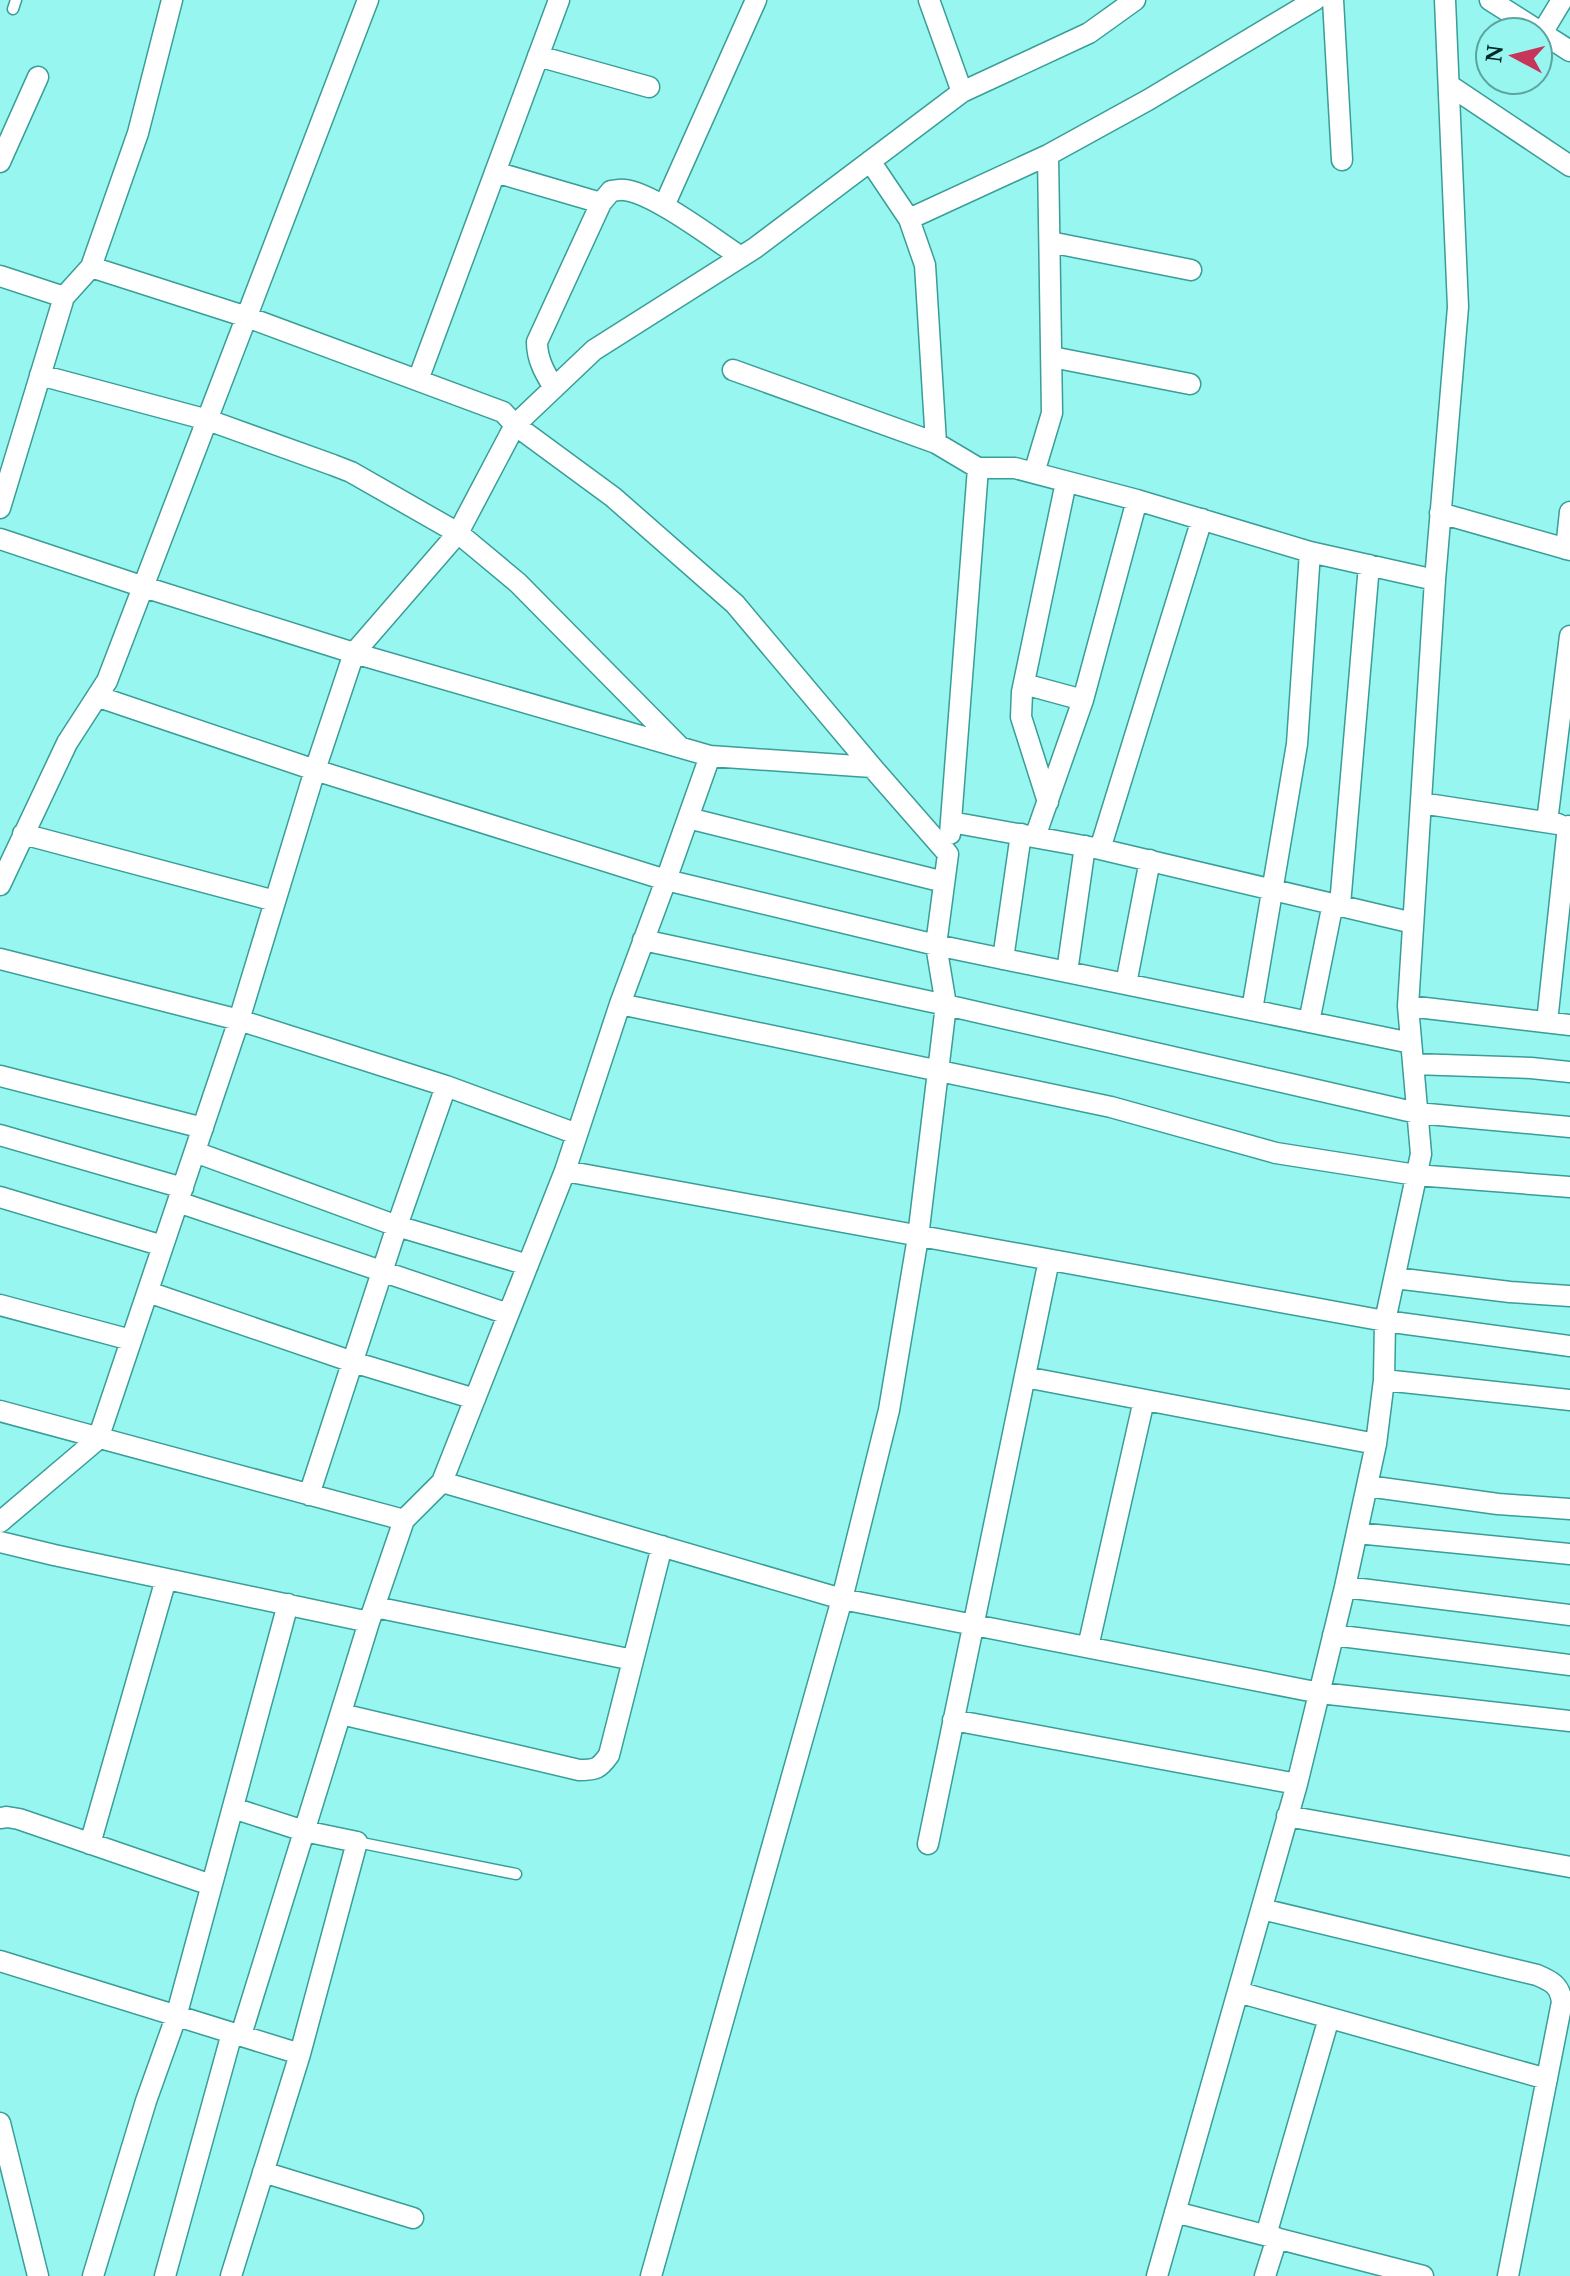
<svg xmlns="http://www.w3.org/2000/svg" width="1570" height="2276" viewBox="0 0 1570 2276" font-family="'Noto Serif',serif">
	<rect width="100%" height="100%" fill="#97f6f0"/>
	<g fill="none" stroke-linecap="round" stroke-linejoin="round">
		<g stroke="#399d98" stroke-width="13">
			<path id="lane" d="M 13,9 L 16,0
				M 357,1842 L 516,1874"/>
		</g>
		<g stroke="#399d98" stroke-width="23">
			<path id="street" d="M 929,0 L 962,92
				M 1333,0 L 1342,160
				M 1490,0 L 1570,51
				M 1542,33 L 1562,0
				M 538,56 L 649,87
				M 1449,85 L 1570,166
				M 870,161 L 909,219 L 925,265 L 936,443 L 978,468 L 1015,468 L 1137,500 L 1310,552 L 1435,580 L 1408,1006 L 1421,1154 L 1385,1321 L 1384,1380 L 1376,1444 L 1345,1587 L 1297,1784 L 1157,2276
				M 0,162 L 38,77
				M 495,172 L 601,203
				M 664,206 L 756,0
				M 909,219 L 1048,155 L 1148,100 L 1315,0
				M 1050,242 L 1191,270
				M 91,267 L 247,317 L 503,412 L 515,425 L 613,497 L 735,604 L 872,767 L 948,854 L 936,945 L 946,1005 L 918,1237 L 889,1410 L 842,1599 L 651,2276
				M 0,276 L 64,297
				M 1052,357 L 1190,384
				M 733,370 L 936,443
				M 40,375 L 208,420 L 333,465 L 351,472 L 458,533 L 518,583 L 679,746
				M 418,380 L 559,0
				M 554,388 C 545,373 537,360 537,342 L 601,203 L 611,191 C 615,191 620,189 624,190 C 652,192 715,240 741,257
				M 1034,473 L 1052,413 L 1048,155
				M 0,508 L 64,297 L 91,267 L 138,133 L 172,0
				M 1440,513 L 1570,550
				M 0,539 L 144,587 L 354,653 L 710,756 L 872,767
				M 1566,549 L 1570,512
				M 1435,580 L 1458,307 L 1445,0
				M 1024,684 L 1083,700
				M 710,756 L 666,880 L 936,945 L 1411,1043
				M 1048,802 L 1021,717 L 1022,692 L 1066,482
				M 1421,803 L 1558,824
				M 688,818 L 944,882
				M 951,822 L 1100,849 L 1413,923
				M 1547,822 L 1570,636
				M 23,834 L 275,901
				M 950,834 L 978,468
				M 1035,837 L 1083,700 L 1137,500
				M 1100,849 L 1202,519
				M 0,885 L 67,743 L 107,681 L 368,0
				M 1340,905 L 1369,565
				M 643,940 L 946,1005 L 1417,1113 L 1570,1127
				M 0,959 L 239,1020 L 446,1086 L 577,1134
				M 1003,959 L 1021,834
				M 1067,972 L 1085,846
				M 1126,984 L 1150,860
				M 620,1004 L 1111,1107 L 1276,1153 L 1416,1175 L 1570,1187
				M 1408,1006 L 1570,1025
				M 1252,1010 L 1297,744 L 1310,552
				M 1309,1022 L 1333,903
				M 1547,1022 L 1568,826
				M 1413,1064 L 1531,1068 L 1570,1072
				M 0,1076 L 203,1128
				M 0,1135 L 183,1188
				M 195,1152 L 397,1226 L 528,1265
				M 565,1171 L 1385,1321 L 1570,1346
				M 0,1197 L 163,1246
				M 178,1202 L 508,1314
				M 1395,1278 L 1510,1292 L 1570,1296
				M 148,1292 L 353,1362 L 475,1399
				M 0,1305 L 131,1340
				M 1025,1377 L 1376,1444
				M 1384,1380 L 1570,1400
				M 0,1411 L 404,1520 L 442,1482 L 565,1171 L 620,1004 L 666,880 L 315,770 L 99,697
				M 442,1482 L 842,1599 L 1320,1693 L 1570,1721
				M 1367,1486 L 1498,1504 L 1570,1509
				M 309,1495 L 397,1226 L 446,1086
				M 0,1522 L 98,1439 L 239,1020 L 315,770 L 354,653 L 458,533 L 515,425 L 594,350 L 755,248 L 962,92 L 1089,33 L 1135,0
				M 1357,1533 L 1570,1554
				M 0,1542 L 54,1555 L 369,1622
				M 1345,1587 L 1570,1615
				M 375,1607 L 633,1660
				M 1333,1635 L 1570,1665
				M 1088,1647 L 1144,1400
				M 341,1714 L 579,1770 C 596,1770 599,1769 609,1755 L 662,1546
				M 953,1720 L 1297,1784
				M 1287,1816 L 1570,1867
				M 0,1818 L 7,1817 L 19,1819 L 211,1885
				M 90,1844 L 166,1579
				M 928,1844 L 1049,1260
				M 1262,1909 L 1537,1975 C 1551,1981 1560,1985 1562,2002 L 1508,2276
				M 0,1961 L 300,2054
				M 1238,1992 L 1547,2079
				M 241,2035 L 369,1622 L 404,1520
				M 0,2123 L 38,2276
				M 263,2172 L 413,2218
				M 1175,2212 L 1423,2276
				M 1266,2235 L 1329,2018
				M 93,2276 L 146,2101 L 176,2017 L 288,1604
				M 165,2276 L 232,2033
				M 231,2276 L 300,2054 L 357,1842 L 304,1831 L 233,1808
				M 1265,2276 L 1277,2238"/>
		</g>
		<use href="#lane" stroke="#fff" stroke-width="10"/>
		<use href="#street" stroke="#fff" stroke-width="20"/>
	</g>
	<g transform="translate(1514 56) rotate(277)"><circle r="38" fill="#97f6f0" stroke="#5ba4a0" stroke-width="2"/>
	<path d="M0-6L14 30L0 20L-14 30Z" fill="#c6365a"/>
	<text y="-12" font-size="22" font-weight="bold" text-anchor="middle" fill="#002927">N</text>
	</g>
</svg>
